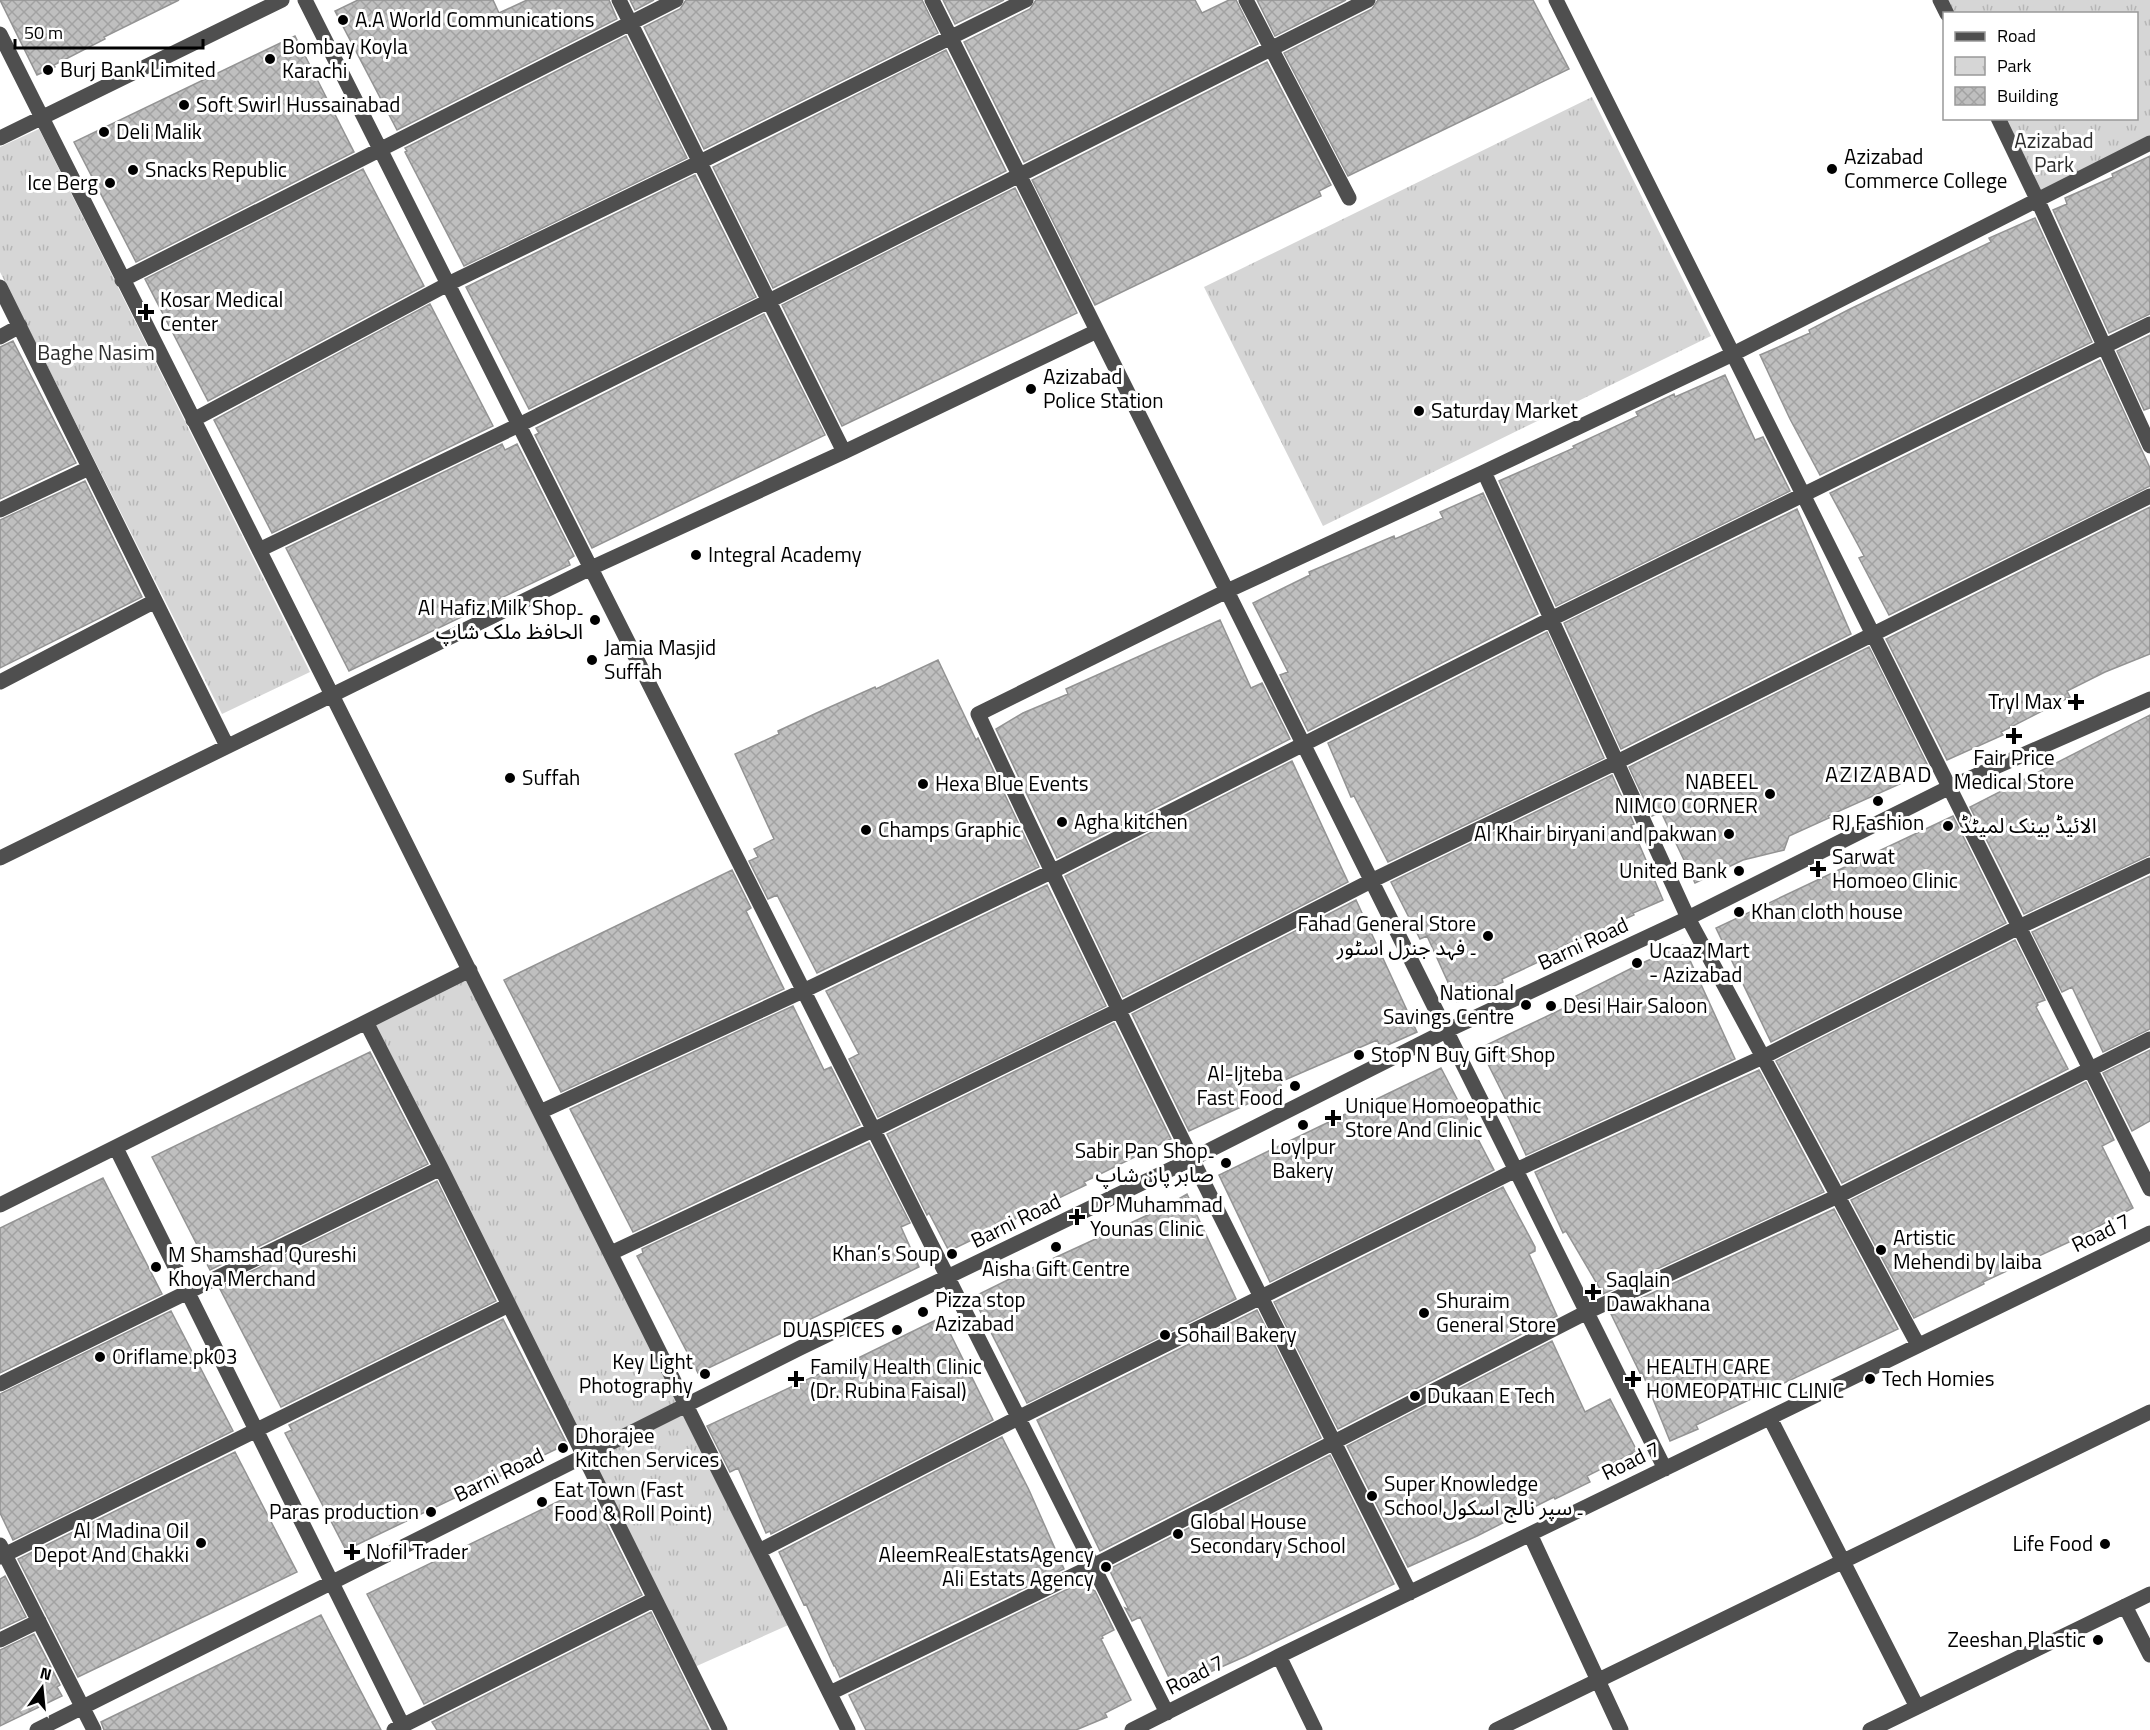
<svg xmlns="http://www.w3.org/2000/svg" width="2150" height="1730" viewBox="0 0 2150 1730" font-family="'Titillium Web','Noto Sans Arabic',sans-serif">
	<defs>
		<pattern id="park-tufts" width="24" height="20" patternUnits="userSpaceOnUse" patternTransform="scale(1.5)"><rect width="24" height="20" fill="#d6d6d6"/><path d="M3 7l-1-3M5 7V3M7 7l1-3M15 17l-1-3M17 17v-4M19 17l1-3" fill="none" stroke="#b6b6b6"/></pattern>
		<pattern id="building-cross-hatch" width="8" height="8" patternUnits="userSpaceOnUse" patternTransform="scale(1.5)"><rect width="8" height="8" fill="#bfbfbf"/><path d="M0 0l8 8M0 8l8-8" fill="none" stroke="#a2a2a2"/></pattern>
	</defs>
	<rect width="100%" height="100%" fill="#fff"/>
	<path fill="url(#park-tufts)" d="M 1940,0 L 2150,0 L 2150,143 L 2037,199 L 1998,119 L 2136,118 L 2136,14 L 1947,13 Z
		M 1592,97 L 1711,336 L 1323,526 L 1204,287 Z
		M 39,129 L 310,672 L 222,714 L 0,272 L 0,147 Z
		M 470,970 L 795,1622 L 690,1669 L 366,1022 Z"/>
	<path fill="url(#building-cross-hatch)" stroke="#939393" stroke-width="1.5" d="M 0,0 L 179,0 L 104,37 L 105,39 L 54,65 L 55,67 L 37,75 Z
		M 358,0 L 493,0 L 499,13 L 527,0 L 609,0 L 617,19 L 397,130 L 335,11 Z
		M 630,0 L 654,0 L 635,10 Z
		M 686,0 L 922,0 L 938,33 L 704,149 L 644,27 L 680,9 Z
		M 943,0 L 1004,0 L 955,24 Z
		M 1036,0 L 1195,0 L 1202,13 L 1229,0 L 1236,0 L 1258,44 L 1024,162 L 964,42 L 1030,9 Z
		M 1257,0 L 1346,0 L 1275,36 Z
		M 1378,0 L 1533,0 L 1569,69 L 1348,176 L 1284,53 L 1372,9 Z
		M 295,36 L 354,152 L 136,262 L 74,142 Z
		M 626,36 L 687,158 L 464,266 L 405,152 L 407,151 L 405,148 Z
		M 946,50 L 1006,171 L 773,288 L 713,167 Z
		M 1267,62 L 1331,185 L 1319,191 L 1321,196 L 1095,305 L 1032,180 Z
		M 2150,156 L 2150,314 L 2109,333 L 2053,210 L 2067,204 L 2065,198 L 2113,177 L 2112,174 Z
		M 363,169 L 424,286 L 208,401 L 145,279 Z
		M 695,175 L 756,297 L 529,409 L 466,287 Z
		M 1015,188 L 1077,313 L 842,426 L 782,305 Z
		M 2035,218 L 2092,342 L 1820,475 L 1790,419 L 1760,355 L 1810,333 L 1809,330 L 1850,309 L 1991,242 L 1989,238 Z
		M 430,304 L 493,426 L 272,533 L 214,420 Z
		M 764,314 L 825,435 L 592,548 L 535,435 L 539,433 L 536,428 Z
		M 2150,335 L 2150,408 L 2144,410 L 2117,351 Z
		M 13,341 L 76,463 L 0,499 L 0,347 Z
		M 2100,360 L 2150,468 L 2150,486 L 1889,615 L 1859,558 L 1864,556 L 1830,493 Z
		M 1725,375 L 1755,440 L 1763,437 L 1790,491 L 1556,606 L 1499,481 L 1574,448 L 1573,446 L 1638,416 L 1636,412 L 1674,394 L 1675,397 Z
		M 502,444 L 505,450 L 517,444 L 574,556 L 568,560 L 570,565 L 349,671 L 286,548 Z
		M 85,481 L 142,597 L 0,668 L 0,520 Z
		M 1483,493 L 1538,614 L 1308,731 L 1280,675 L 1288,672 L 1253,603 L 1310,575 L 1309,572 L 1394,536 L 1395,539 L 1443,518 L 1440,512 Z
		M 2150,507 L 2150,654 L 2105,672 L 2067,691 L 2070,697 L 2001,732 L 2003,735 L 1947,760 L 1886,639 Z
		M 1797,509 L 1851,634 L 1621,749 L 1564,623 Z
		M 1220,620 L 1251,688 L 1262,683 L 1290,739 L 1057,858 L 996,729 L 1023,713 L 1068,694 L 1066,689 Z
		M 1547,632 L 1604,758 L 1388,862 L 1354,796 L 1351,797 L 1328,743 Z
		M 1869,647 L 1929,768 L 1919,773 L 1920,775 L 1828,816 L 1829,818 L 1789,836 L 1784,850 L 1743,860 L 1695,883 L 1661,812 L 1652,816 L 1629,767 Z
		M 938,660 L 976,740 L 978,738 L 1039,867 L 817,973 L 777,895 L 768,899 L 749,861 L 758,857 L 754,849 L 774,839 L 735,754 L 779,734 L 778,731 L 821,711 L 875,687 L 876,689 Z
		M 2150,715 L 2150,855 L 2024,914 L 1970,807 Z
		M 1292,761 L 1348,882 L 1123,997 L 1065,876 Z
		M 1612,775 L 1634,824 L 1631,825 L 1663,900 L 1633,913 L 1634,915 L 1596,932 L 1595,931 L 1545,955 L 1547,958 L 1502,979 L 1503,982 L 1457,1002 L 1427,936 L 1420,939 L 1391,882 Z
		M 1953,816 L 2006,923 L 1771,1042 L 1716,928 Z
		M 732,870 L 751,908 L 746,911 L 784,989 L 561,1092 L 504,980 Z
		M 2150,876 L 2150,1029 L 2103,1052 L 2072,987 L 2062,992 L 2032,932 Z
		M 1047,885 L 1106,1006 L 878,1117 L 849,1059 L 859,1054 L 826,991 Z
		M 1356,900 L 1417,1032 L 1381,1048 L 1377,1040 L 1280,1082 L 1282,1088 L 1189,1131 L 1132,1014 Z
		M 2015,940 L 2045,1000 L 2037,1003 L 2038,1005 L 2036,1007 L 2068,1069 L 1842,1183 L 1776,1061 Z
		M 1683,945 L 1735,1059 L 1526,1155 L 1503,1106 L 1508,1104 L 1480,1048 L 1579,1001 L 1576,996 L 1640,964 Z
		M 793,1006 L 824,1070 L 831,1067 L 860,1125 L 633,1232 L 570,1109 Z
		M 1114,1023 L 1171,1139 L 1084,1182 L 1086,1185 L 949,1251 L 929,1213 L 927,1215 L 887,1134 Z
		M 2150,1050 L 2150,1121 L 2132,1131 L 2103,1073 Z
		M 370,1052 L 428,1164 L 210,1270 L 152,1157 Z
		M 1441,1068 L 1494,1170 L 1270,1282 L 1219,1175 Z
		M 1759,1070 L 1824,1192 L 1603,1294 L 1566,1231 L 1563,1233 L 1535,1172 Z
		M 2086,1082 L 2114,1140 L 2102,1146 L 2133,1208 L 2069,1242 L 1983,1282 L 1984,1284 L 1914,1318 L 1851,1200 Z
		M 869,1143 L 910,1223 L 901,1227 L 919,1267 L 698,1373 L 637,1256 L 643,1253 L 642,1249 Z
		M 103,1178 L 162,1294 L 0,1373 L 0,1228 Z
		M 437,1181 L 496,1301 L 281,1407 L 219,1287 Z
		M 1503,1187 L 1535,1247 L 1535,1251 L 1529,1254 L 1557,1316 L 1338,1429 L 1274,1302 Z
		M 1187,1194 L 1236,1299 L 1027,1403 L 973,1297 L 1026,1271 L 1163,1208 Z
		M 1834,1209 L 1898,1329 L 1696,1425 L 1698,1429 L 1670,1441 L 1642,1372 L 1640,1373 L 1611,1314 L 1614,1313 L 1613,1311 Z
		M 1257,1310 L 1321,1438 L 1100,1551 L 1037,1420 Z
		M 171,1311 L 233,1431 L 13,1540 L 0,1513 L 0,1394 Z
		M 942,1317 L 993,1420 L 771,1534 L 770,1531 L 766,1533 L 738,1468 L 730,1472 L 707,1426 L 847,1361 L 848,1363 Z
		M 503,1319 L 567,1444 L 346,1550 L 285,1433 L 292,1430 L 289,1425 Z
		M 1552,1341 L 1585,1412 L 1610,1399 L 1637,1451 L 1587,1476 L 1590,1482 L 1555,1499 L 1554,1497 L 1477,1536 L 1408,1567 L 1347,1446 Z
		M 1002,1437 L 1029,1490 L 1064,1569 L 840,1677 L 835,1666 L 834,1666 L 806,1604 L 804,1605 L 779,1552 Z
		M 235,1452 L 297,1572 L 78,1677 L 18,1559 Z
		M 1330,1455 L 1394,1584 L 1246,1656 L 1174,1688 L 1140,1617 L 1132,1621 L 1125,1608 L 1129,1610 L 1109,1569 Z
		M 588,1487 L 642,1595 L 424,1704 L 367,1594 Z
		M 5,1576 L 26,1617 L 0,1629 L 0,1579 Z
		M 1080,1583 L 1095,1591 L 1114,1630 L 1102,1636 L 1103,1638 L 1101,1639 L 1131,1700 L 1105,1713 L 1107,1717 L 1076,1730 L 866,1730 L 849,1695 Z
		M 651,1612 L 709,1730 L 437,1730 L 432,1722 Z
		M 321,1615 L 381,1730 L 104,1730 L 101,1722 Z
		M 34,1634 L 60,1685 L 57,1687 L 62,1696 L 0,1726 L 0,1650 Z"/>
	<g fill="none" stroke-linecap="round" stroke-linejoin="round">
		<path stroke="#4f4f4f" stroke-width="15" d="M 305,0 L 1167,1713
			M 619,0 L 844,452
			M 932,0 L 1665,1469
			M 1246,0 L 1349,198
			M 1556,0 L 2150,1189
			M 1940,0 L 1947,14
			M 0,34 L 332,695 L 848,1730
			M 1998,118 L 2037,199 L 2150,446
			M 0,138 L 282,0
			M 122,280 L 676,0
			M 0,287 L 227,746
			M 0,337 L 20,326
			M 193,420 L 448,284 L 700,162 L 1026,0
			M 1484,472 L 1688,918 L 1918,1345
			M 0,510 L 89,468
			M 259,550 L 519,425 L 769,301 L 1368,0
			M 0,682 L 155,601
			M 0,858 L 591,568 L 844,452 L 1097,331
			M 470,970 L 366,1022 L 441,1168 L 720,1730
			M 540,1112 L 803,991 L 1051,872 L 1551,619 L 2150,324
			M 116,1148 L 405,1730
			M 0,1205 L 366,1022
			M 611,1253 L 873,1130 L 1119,1010 L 1371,881 L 1617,762 L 2150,496
			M 0,1384 L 441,1168
			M 1770,1418 L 1917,1707
			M 1530,1534 L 1621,1730
			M 0,1545 L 94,1730
			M 759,1551 L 1018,1418 L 1516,1170 L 1763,1057 L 2019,927 L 2150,865
			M 0,1557 L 509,1305
			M 1410,1593 C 1263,1301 1115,1011 978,714 L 1227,591 L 1484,472 L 1733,354 L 2150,143
			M 2125,1606 L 2150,1655
			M 0,1640 L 39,1621
			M 1279,1656 L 1315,1730
			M 830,1693 L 1093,1566 L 1587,1312 L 1838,1196 L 2150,1039
			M 37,1730 L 800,1348 L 1192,1159 L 1446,1031 L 1688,918 L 1950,787 L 2150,699
			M 394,1730 L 655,1599
			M 1132,1730 L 1279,1656 L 2150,1233
			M 1496,1730 L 2150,1412
			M 1870,1730 L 2150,1594"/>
	</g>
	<g fill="#000" stroke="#fff" stroke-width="2">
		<circle cx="343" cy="20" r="6"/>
		<circle cx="270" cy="59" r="6"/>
		<circle cx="48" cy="70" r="6"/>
		<circle cx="184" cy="105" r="6"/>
		<circle cx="104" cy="132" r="6"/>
		<circle cx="1832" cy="169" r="6"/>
		<circle cx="133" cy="170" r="6"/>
		<circle cx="110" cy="183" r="6"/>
		<path d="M143 303h6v6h6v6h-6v6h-6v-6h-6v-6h6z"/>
		<circle cx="1031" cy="389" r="6"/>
		<circle cx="1419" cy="411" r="6"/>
		<circle cx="696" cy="555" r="6"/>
		<circle cx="595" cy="620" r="6"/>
		<circle cx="592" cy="660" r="6"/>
		<path d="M2073 693h6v6h6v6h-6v6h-6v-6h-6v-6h6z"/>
		<path d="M2011 727h6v6h6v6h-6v6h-6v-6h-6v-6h6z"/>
		<circle cx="510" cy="778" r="6"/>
		<circle cx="923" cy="784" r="6"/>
		<circle cx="1770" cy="794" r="6"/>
		<circle cx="1878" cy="801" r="6"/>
		<circle cx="1062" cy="822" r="6"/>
		<circle cx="1948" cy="826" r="6"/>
		<circle cx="866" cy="830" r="6"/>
		<circle cx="1729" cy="834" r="6"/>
		<path d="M1815 860h6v6h6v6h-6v6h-6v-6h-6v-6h6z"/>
		<circle cx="1739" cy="871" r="6"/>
		<circle cx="1739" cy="912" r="6"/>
		<circle cx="1488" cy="936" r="6"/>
		<circle cx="1637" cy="963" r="6"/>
		<circle cx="1526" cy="1005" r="6"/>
		<circle cx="1551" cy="1006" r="6"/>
		<circle cx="1359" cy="1055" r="6"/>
		<circle cx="1295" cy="1086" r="6"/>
		<path d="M1330 1109h6v6h6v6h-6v6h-6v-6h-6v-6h6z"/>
		<circle cx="1303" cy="1125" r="6"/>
		<circle cx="1226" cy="1163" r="6"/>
		<path d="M1074 1208h6v6h6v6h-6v6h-6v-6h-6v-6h6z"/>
		<circle cx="1056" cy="1247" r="6"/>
		<circle cx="1881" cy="1250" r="6"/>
		<circle cx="952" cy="1254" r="6"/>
		<circle cx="156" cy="1267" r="6"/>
		<path d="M1590 1283h6v6h6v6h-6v6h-6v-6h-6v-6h6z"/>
		<circle cx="923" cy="1312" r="6"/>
		<circle cx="1424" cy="1313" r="6"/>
		<circle cx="897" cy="1330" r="6"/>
		<circle cx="1165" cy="1335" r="6"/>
		<circle cx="100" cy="1357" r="6"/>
		<circle cx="705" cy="1374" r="6"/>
		<path d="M793 1370h6v6h6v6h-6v6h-6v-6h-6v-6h6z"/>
		<path d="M1630 1370h6v6h6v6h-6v6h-6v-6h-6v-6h6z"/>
		<circle cx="1870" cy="1379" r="6"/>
		<circle cx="1415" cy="1396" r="6"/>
		<circle cx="563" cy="1448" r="6"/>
		<circle cx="1372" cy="1496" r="6"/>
		<circle cx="542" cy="1502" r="6"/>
		<circle cx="431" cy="1512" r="6"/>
		<circle cx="1178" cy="1534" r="6"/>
		<circle cx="201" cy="1543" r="6"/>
		<circle cx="2105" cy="1544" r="6"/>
		<path d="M349 1543h6v6h6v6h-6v6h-6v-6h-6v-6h6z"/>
		<circle cx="1106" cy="1567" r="6"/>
		<circle cx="2098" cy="1640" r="6"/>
	</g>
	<g text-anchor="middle" stroke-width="6" stroke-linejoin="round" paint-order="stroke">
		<g font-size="21" fill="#000" stroke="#fff" text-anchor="start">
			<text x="355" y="27">A.A World Communications</text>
			<text x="282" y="54">Bombay Koyla<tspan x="282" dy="24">Karachi</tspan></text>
			<text x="60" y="77">Burj Bank Limited</text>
			<text x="196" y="112">Soft Swirl Hussainabad</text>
			<text x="116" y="139">Deli Malik</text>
			<text x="1844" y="164">Azizabad<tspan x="1844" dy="24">Commerce College</tspan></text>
			<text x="145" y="177">Snacks Republic</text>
			<text x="98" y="190" text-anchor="end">Ice Berg</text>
			<text x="160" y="307">Kosar Medical<tspan x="160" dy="24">Center</tspan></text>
			<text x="1043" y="384">Azizabad<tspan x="1043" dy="24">Police Station</tspan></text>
			<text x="1431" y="418">Saturday Market</text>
			<text x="708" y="562">Integral Academy</text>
			<text x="583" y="615" text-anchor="end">Al Hafiz Milk Shop۔<tspan x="583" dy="24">الحافظ ملک شاپ</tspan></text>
			<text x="604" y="655">Jamia Masjid<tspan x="604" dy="24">Suffah</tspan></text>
			<text x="2062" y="709" text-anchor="end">Tryl Max</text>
			<text x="2014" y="765" text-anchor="middle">Fair Price<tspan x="2014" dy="24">Medical Store</tspan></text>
			<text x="522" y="785">Suffah</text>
			<text x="1758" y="789" text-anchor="end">NABEEL<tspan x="1758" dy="24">NIMCO CORNER</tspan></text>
			<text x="935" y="791">Hexa Blue Events</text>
			<text x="1074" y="829">Agha kitchen</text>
			<text x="1878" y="830" text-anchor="middle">RJ Fashion</text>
			<text x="1960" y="833">الائیڈ بینک لمیٹڈ</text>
			<text x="878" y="837">Champs Graphic</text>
			<text x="1717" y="841" text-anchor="end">Al Khair biryani and pakwan</text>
			<text x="1832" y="864">Sarwat<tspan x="1832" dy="24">Homoeo Clinic</tspan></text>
			<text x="1727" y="878" text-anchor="end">United Bank</text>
			<text x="1751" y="919">Khan cloth house</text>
			<text x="1476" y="931" text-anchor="end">Fahad General Store<tspan x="1476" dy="24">۔ فہد جنرل اسٹور</tspan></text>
			<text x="1649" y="958">Ucaaz Mart<tspan x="1649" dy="24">- Azizabad</tspan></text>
			<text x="1514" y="1000" text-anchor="end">National<tspan x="1514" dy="24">Savings Centre</tspan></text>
			<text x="1563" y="1013">Desi Hair Saloon</text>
			<text x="1371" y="1062">Stop N Buy Gift Shop</text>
			<text x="1283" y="1081" text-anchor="end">Al-Ijteba<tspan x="1283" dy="24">Fast Food</tspan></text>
			<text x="1345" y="1113">Unique Homoeopathic<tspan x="1345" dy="24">Store And Clinic</tspan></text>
			<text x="1303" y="1154" text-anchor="middle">Loylpur<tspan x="1303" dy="24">Bakery</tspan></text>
			<text x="1214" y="1158" text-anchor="end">Sabir Pan Shop۔<tspan x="1214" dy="24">صابر پان شاپ</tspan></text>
			<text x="1090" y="1212">Dr Muhammad<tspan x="1090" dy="24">Younas Clinic</tspan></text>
			<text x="1893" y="1245">Artistic<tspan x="1893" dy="24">Mehendi by laiba</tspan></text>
			<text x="940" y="1261" text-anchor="end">Khan’s Soup</text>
			<text x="168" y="1262">M Shamshad Qureshi<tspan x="168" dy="24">Khoya Merchand</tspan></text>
			<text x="1056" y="1276" text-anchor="middle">Aisha Gift Centre</text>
			<text x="1606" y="1287">Saqlain<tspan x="1606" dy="24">Dawakhana</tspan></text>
			<text x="935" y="1307">Pizza stop<tspan x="935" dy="24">Azizabad</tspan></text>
			<text x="1436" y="1308">Shuraim<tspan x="1436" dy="24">General Store</tspan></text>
			<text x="885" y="1337" text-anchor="end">DUASPICES</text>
			<text x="1177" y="1342">Sohail Bakery</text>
			<text x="112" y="1364">Oriflame.pk03</text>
			<text x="693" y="1369" text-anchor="end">Key Light<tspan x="693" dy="24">Photography</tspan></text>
			<text x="810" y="1374">Family Health Clinic<tspan x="810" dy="24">(Dr. Rubina Faisal)</tspan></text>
			<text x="1646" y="1374">HEALTH CARE<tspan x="1646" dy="24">HOMEOPATHIC CLINIC</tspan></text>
			<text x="1882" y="1386">Tech Homies</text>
			<text x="1427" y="1403">Dukaan E Tech</text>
			<text x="575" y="1443">Dhorajee<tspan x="575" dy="24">Kitchen Services</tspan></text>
			<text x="1384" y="1491">Super Knowledge<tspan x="1384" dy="24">School۔ سپر نالج اسکول</tspan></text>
			<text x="554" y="1497">Eat Town (Fast<tspan x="554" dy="24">Food &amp; Roll Point)</tspan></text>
			<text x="419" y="1519" text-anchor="end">Paras production</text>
			<text x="1190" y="1529">Global House<tspan x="1190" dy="24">Secondary School</tspan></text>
			<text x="189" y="1538" text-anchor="end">Al Madina Oil<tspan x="189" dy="24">Depot And Chakki</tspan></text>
			<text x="2093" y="1551" text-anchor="end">Life Food</text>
			<text x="366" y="1559">Nofil Trader</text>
			<text x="1094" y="1562" text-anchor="end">AleemRealEstatsAgency<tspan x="1094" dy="24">Ali Estats Agency</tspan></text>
			<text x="2086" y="1647" text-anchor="end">Zeeshan Plastic</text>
		</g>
		<g font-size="21" fill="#2d2d2d" stroke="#fff">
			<text x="2054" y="148">Azizabad<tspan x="2054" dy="24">Park</tspan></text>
			<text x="96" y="360">Baghe Nasim</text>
		</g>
		<g font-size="21" fill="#000" stroke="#fff">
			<text transform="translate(1583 944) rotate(-25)" y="7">Barni Road</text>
			<text transform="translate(1016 1221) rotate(-26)" y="7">Barni Road</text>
			<text transform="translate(2101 1233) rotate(-26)" y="7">Road 7</text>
			<text transform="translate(1631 1461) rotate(-26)" y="7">Road 7</text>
			<text transform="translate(499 1475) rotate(-26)" y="7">Barni Road</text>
			<text transform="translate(1195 1675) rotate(-27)" y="7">Road 7</text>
		</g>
		<g font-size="22" letter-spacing="1.5" fill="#000" stroke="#fff">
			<text x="1879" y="782">AZIZABAD</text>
		</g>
	</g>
	<rect x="1943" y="12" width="195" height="108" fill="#ffffff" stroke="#999999" stroke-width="1.5"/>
	<rect x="1955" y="32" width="30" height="9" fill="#4f4f4f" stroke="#999999" stroke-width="1.5"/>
	<text x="1997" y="42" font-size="18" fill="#000000">Road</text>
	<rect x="1955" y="57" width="30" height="18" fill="url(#park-tufts)" stroke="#999999" stroke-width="1.5"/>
	<text x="1997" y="72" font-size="18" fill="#000000">Park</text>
	<rect x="1955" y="87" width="30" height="18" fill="url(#building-cross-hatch)" stroke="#999999" stroke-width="1.5"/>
	<text x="1997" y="102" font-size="18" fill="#000000">Building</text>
	<g transform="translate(42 1688) rotate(15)" stroke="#ffffff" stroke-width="4.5" paint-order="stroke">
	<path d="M0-4.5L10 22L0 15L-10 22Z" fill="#000000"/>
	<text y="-9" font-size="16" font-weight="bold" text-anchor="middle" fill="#000000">N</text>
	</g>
	<path d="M15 39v9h188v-9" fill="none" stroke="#000000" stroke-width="3"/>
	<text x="24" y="39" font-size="18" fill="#000000" stroke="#ffffff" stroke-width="4.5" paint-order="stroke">50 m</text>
</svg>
